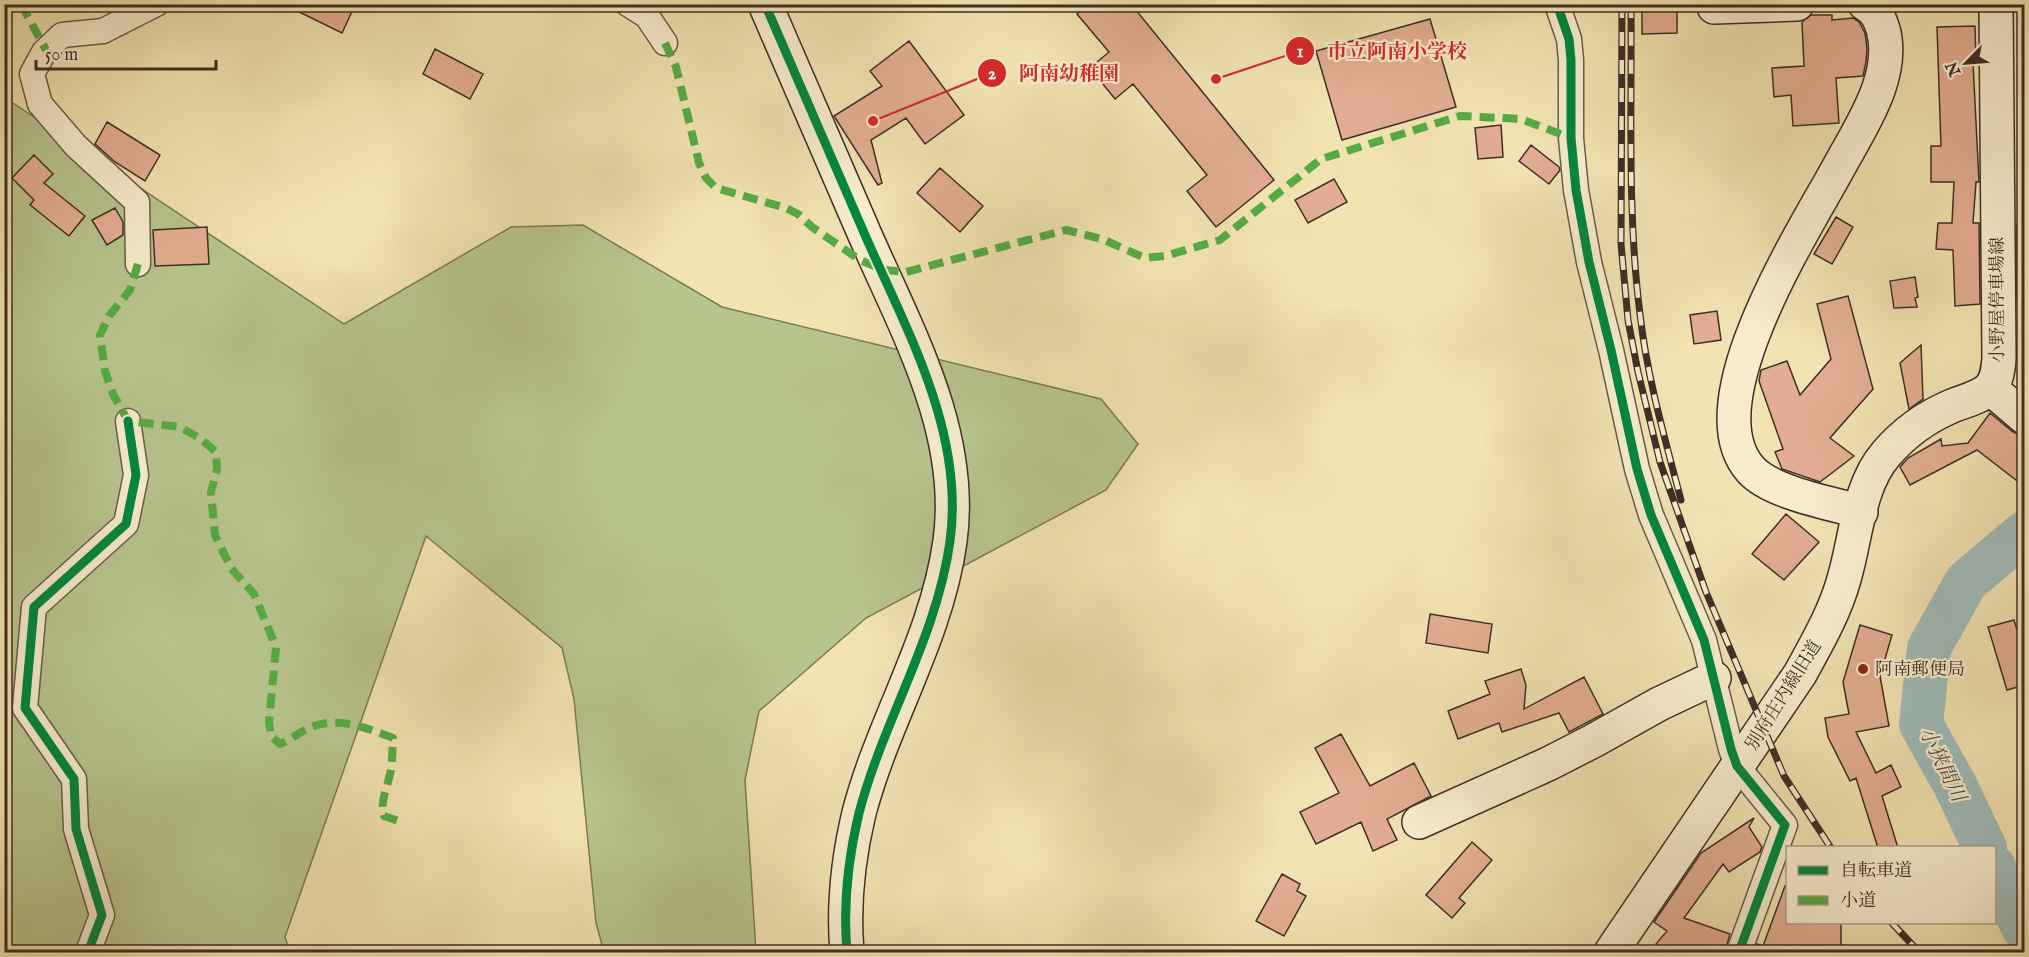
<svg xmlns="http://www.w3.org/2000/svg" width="2029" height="957" viewBox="0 0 2029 957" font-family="'IM FELL English','Noto Serif JP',serif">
	<rect width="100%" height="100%" fill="#f2e3b2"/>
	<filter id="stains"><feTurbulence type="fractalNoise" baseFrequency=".00333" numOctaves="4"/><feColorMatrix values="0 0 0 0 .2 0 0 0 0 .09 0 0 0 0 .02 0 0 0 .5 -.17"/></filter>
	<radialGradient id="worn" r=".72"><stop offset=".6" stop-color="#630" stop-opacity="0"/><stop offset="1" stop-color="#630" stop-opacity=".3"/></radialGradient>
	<path fill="#b8c48e" stroke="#7b7a5a" stroke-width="1.5" d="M 4,97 L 344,324 L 511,227 L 583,225 L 722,307 L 1101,399 L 1138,444 L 1106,490 L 866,618 L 759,711 L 745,780 L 756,952 L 604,952 L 596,923 L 574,699 L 562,648 L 426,536 L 285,937 L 290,952 L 5,952 Z"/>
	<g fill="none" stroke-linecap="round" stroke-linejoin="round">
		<path stroke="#a0bbb8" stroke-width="44" d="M 1985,848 L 1955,785 L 1921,724 L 1929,648 L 1966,582 L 2024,533
			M 1994,867 L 2024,929"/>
	</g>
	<path fill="#e2ad92" stroke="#3e2f26" stroke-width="1.5" d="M 283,4 L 341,4 L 354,7 L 342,33 Z
		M 1088,4 L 1131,4 L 1274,180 L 1216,227 L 1187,191 L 1207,175 L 1133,84 L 1115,99 L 1090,68 L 1109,52 L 1077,14 Z
		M 1642,4 L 1677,4 L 1677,33 L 1642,34 Z
		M 1811,15 L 1832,15 L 1832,20 L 1853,18 L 1859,22 L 1865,33 L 1867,48 L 1866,62 L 1863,76 L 1836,78 L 1839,123 L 1793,126 L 1791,95 L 1774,97 L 1772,68 L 1804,66 L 1802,22 Z
		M 1430,19 L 1456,107 L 1342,140 L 1316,51 Z
		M 1975,26 L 1976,63 L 1973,63 L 1979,182 L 1976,182 L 1973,223 L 1979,223 L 1980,304 L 1955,306 L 1953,250 L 1936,249 L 1938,223 L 1952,223 L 1954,182 L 1931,182 L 1931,146 L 1941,146 L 1937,27 Z
		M 909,41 L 964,115 L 925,144 L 906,118 L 871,140 L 882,183 L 878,185 L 834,116 L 882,86 L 870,71 Z
		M 435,49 L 483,74 L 470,99 L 423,74 Z
		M 107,122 L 160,155 L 145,181 L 115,162 L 95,144 Z
		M 1501,125 L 1503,157 L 1478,159 L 1475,128 Z
		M 1531,145 L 1559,167 L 1560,170 L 1549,184 L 1519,161 Z
		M 34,155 L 53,174 L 44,183 L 85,216 L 69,236 L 30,205 L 34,200 L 12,178 Z
		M 940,168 L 983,206 L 960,232 L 917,193 Z
		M 1334,179 L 1347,202 L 1308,223 L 1295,200 Z
		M 115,208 L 123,222 L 123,235 L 107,245 L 92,220 Z
		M 1836,217 L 1853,227 L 1832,264 L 1814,254 Z
		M 2017,225 L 2025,225 L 2025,298 L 2017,298 Z
		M 207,227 L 209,264 L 155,266 L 153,230 Z
		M 1915,277 L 1918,297 L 1915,298 L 1917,307 L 1894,308 L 1890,281 Z
		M 1848,296 L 1873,389 L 1830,438 L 1854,456 L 1820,482 L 1782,469 L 1775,452 L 1783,449 L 1759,381 L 1761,370 L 1787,361 L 1800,395 L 1831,359 L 1817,304 Z
		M 1717,311 L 1721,340 L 1694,344 L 1690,315 Z
		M 1921,345 L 1923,399 L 1909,409 L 1900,363 Z
		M 1990,413 L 2012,431 L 2025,438 L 2025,487 L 1977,450 L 1910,485 L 1900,467 L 1908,458 L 1941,439 L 1942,446 L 1968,443 Z
		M 1786,514 L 1819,542 L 1784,580 L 1752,554 Z
		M 1430,614 L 1492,624 L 1488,653 L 1426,643 Z
		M 2014,620 L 2025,656 L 2025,685 L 2007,690 L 1988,627 Z
		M 1860,625 L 1892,635 L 1880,676 L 1889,726 L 1856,732 L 1876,773 L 1891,765 L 1901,787 L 1882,796 L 1898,848 L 1878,848 L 1856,778 L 1850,781 L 1828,737 L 1825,718 L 1849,714 L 1843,682 Z
		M 1521,669 L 1526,685 L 1524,709 L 1584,677 L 1603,714 L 1569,732 L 1559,713 L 1502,732 L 1499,723 L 1458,739 L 1448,711 L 1490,694 L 1485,681 Z
		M 1341,734 L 1370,786 L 1414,763 L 1431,796 L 1387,819 L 1397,840 L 1373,851 L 1361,822 L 1316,844 L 1300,812 L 1339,793 L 1315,748 Z
		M 1754,818 L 1749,827 L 1762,847 L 1760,852 L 1729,872 L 1723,864 L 1684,918 L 1730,934 L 1725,952 L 1667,952 L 1656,944 L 1667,931 L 1654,922 L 1701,853 Z
		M 1472,842 L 1492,860 L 1459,898 L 1465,903 L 1452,918 L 1426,895 Z
		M 1282,874 L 1300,884 L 1297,891 L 1306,896 L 1284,936 L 1256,921 Z
		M 1785,886 L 1788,887 L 1788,922 L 1841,923 L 1841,947 L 1836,947 L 1835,952 L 1754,952 L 1757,944 L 1763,946 Z"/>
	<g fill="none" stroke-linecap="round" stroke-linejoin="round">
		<g stroke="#6b5c49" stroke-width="27">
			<path id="street" d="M 628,4 L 647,16 L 665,43
				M 1557,4 L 1569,39 L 1571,60 L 1571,138 L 1576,190 L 1589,262 L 1611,350 L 1637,469 L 1651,515 L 1704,640 L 1731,749 L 1737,766 L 1785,825 L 1739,952
				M 138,264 L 137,202 L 76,146 L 40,104 L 32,74 L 44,52 L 62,35 L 103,31 L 156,4
				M 88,952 L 102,915 L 76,829 L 74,779 L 25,708 L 34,607 L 126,524 L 136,475 L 128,421"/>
		</g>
		<g stroke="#3e2f26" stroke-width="36">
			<path id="secondary" d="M 765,4 C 798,81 832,158 865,235 C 907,331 965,433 950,541 C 937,637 883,721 859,813 C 848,859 843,906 847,952
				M 1715,4 L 1714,7 L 1797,4
				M 1990,388 L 2024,417
				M 1861,512 C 1831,503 1772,493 1751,470 C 1691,404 1806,228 1840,165 C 1861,126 1896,76 1883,29 C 1880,19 1875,9 1865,4
				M 1419,822 L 1548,764 L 1593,741 L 1659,704 L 1714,678
				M 1611,952 L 1800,674 C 1817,643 1835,612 1844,579 C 1856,539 1858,486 1886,454 C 1904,433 1926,417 1952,406 C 1964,401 1979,398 1989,389 C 1997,381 1998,370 1999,359 L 1996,4"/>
		</g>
		<use href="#street" stroke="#f7edcd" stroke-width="24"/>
		<use href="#secondary" stroke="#f7edcd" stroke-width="33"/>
		<g stroke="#3e2f26" stroke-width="7">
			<path id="rail" d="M 1622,4 L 1621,244 L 1628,320 L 1638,372 L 1660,462 L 1706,592 L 1784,776 L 1831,848
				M 1631,4 C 1632,107 1627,212 1640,314 C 1647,377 1665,439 1681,500
				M 1891,922 L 1919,952"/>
		</g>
		<use href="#rail" stroke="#f7edcd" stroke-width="4.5" stroke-dasharray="14" stroke-linecap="butt"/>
		<path stroke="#55ab44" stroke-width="8" stroke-dasharray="15 8" stroke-linecap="butt" d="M 21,4 L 46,50
			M 665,43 L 676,67 L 699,163 L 706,178 L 716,188 L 786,208 L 798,214 L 812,227 L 860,260 L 884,270 L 906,272 L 1066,230 L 1102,239 L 1145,258 L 1165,256 L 1220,240 L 1321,159 L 1460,116 L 1521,119 L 1571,138
			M 138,264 L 130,290 L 109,316 L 100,335 L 105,371 L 113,394 L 128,421 L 180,427 L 201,439 L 216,452 L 217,469 L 211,492 L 215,535 L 231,568 L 254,594 L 276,647 L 269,722 L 271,736 L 280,744 C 292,739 302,730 314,726 C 341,717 367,728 393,738 C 392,751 393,765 389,778 C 386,792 380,801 384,816 L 401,822"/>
		<g stroke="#f7edcd" stroke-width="13">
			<path id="cycleway" d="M 765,4 C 798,81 832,158 865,235 C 907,331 965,433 950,541 C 937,637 883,721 859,813 C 848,859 843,906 847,952
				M 1557,4 L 1569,39 L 1571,60 L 1571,138 L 1576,190 L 1589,262 L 1611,350 L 1637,469 L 1651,515 L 1704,640 L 1731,749 L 1737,766 L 1785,825 L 1739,952
				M 88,952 L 102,915 L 76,829 L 74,779 L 25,708 L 34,607 L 126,524 L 136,475 L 128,421"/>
		</g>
		<use href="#cycleway" stroke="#00873e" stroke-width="9"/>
	</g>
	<circle fill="#8f2418" stroke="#f7edcd" stroke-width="2" cx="1863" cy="669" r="6"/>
	<g text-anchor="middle" stroke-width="4.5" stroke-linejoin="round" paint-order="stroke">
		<g font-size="18" fill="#3e2f26" stroke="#f7edcd">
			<text transform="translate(1997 300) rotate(-90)" y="6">小野屋停車場線</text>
			<text transform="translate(1783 695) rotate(-58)" y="6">別府庄内線旧道</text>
		</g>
		<g font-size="18" fill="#3e2f26" stroke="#f7edcd" text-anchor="start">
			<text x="1875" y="675">阿南郵便局</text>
		</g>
		<g font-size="20" font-style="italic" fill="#56524a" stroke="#f7edcd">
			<text transform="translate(1943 764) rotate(64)" y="7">小狭間川</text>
		</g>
	</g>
	<path fill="none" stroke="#d62828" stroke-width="2" d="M1216 79L1300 51M873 121L992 73"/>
	<g fill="#d62828" stroke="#f7edcd" stroke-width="2">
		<circle cx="1216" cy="79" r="6"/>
		<circle cx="873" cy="121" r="6"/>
		<circle cx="1300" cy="51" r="15"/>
		<circle cx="992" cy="73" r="15"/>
	</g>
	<g font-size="18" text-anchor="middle" font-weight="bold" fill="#fff">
		<text x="1300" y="57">1</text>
		<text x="992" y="79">2</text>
	</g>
	<g font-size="20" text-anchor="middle" font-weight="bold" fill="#d62828" stroke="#f7edcd" stroke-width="4.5" stroke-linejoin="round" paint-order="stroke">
		<text x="1397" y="58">市立阿南小学校</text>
		<text x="1069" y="80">阿南幼稚園</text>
	</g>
	<rect width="2029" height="957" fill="none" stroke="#f2e3b2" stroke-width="24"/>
	<rect x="6" y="6" width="2017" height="945" fill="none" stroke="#3e2f26" stroke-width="3"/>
	<rect x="12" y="12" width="2005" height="933" fill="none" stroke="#3e2f26" stroke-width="1.5"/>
	<rect x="1786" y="846" width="210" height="78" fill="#f7edcd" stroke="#ada18a" stroke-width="1.5"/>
	<rect x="1798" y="866" width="30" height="9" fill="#00873e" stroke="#ada18a" stroke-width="1.5"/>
	<text x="1840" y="876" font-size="18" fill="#3e2f26">自転車道</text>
	<rect x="1798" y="896" width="30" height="9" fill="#55ab44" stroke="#ada18a" stroke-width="1.5"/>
	<text x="1840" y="906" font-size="18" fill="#3e2f26">小道</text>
	<g transform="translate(1966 63) rotate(245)" stroke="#f7edcd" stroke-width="4.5" paint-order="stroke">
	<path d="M0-4.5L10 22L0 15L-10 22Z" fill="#3e2f26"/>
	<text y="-9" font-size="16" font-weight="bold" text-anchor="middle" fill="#3e2f26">N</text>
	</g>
	<path d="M36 60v9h180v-9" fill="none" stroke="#3e2f26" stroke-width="3"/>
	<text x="45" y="60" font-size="18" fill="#3e2f26" stroke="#f7edcd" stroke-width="4.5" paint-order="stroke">50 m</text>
	<rect width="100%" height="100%" filter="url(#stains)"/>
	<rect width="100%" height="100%" fill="url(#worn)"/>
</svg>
